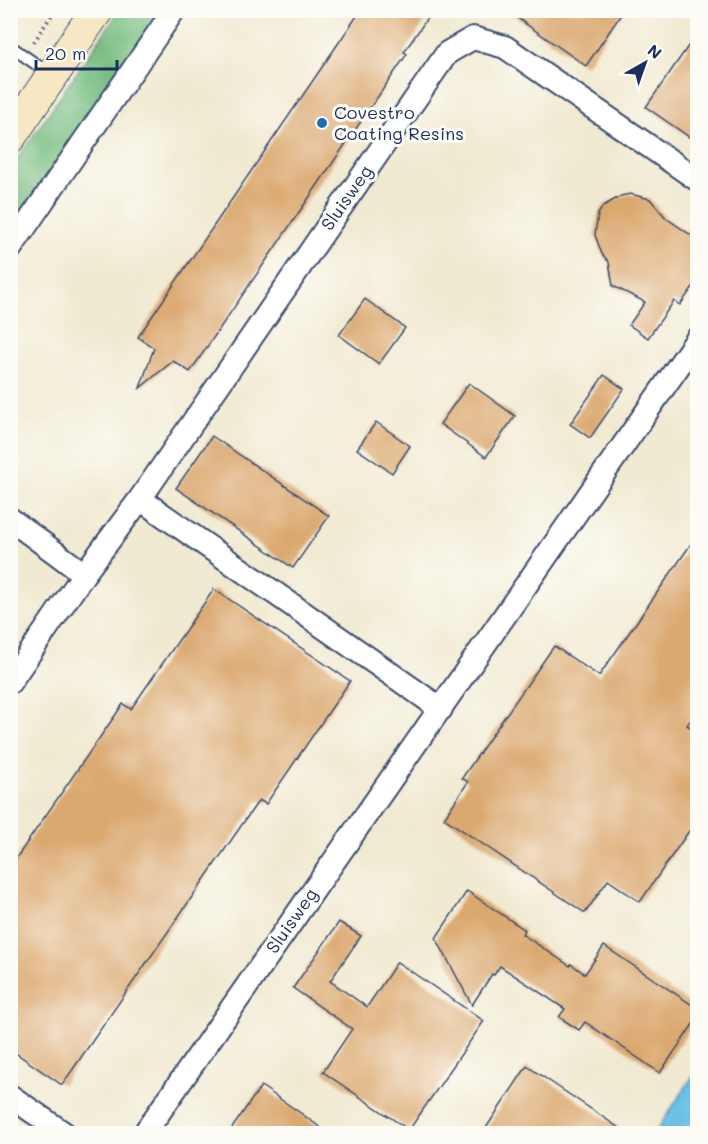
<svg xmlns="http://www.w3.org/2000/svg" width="708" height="1144" viewBox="0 0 708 1144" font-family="Mali,sans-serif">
	<rect width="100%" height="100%" fill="#fdfcf7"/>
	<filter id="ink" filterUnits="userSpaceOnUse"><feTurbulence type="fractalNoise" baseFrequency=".0167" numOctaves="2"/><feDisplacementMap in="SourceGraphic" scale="12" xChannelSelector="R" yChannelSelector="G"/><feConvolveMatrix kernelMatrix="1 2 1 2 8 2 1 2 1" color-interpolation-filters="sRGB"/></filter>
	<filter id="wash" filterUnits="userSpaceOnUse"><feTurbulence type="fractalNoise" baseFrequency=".008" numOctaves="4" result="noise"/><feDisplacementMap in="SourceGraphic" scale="24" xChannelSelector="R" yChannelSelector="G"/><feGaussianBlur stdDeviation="1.35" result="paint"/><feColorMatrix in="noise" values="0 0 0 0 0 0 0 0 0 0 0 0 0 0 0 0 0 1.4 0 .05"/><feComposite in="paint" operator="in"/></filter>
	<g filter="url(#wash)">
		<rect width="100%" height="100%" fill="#f1ead2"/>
		<path fill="#78be82" stroke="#4a7670" stroke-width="1.5" d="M 119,11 L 160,11 L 11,230 L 11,168 Z"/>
		<path fill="#68c0e5" stroke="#4278a2" stroke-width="1.5" d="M 697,1070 L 697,1133 L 655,1133 Z"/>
		<g id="blocks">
			<path fill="#dba86f" d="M 361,10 L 433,10 L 404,52 L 407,54 L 190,372 L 173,361 L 140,388 L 154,348 L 138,337 Z
				M 506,10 L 624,10 L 586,66 Z
				M 698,32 L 698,143 L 646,107 Z
				M 630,194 L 650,199 L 666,218 L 698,240 L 698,280 L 680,305 L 674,301 L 648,338 L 629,325 L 645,302 L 613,286 L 609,262 L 602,254 L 595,235 L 598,214 L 603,206 L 621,196 Z
				M 365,299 L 405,328 L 379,364 L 339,335 Z
				M 604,375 L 624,389 L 590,438 L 570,424 Z
				M 469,383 L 515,416 L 486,457 L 440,424 Z
				M 376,422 L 410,446 L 392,473 L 357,449 Z
				M 212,436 L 329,516 L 293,568 L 176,488 Z
				M 698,534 L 698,710 L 687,725 L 698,732 L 698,818 L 640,902 L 608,880 L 585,913 L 444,818 L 468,782 L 462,778 L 554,646 L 599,676 Z
				M 214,589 L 350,681 L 266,804 L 259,800 L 62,1085 L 10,1049 L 10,867 L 123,704 L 131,709 Z
				M 467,891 L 525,930 L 522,934 L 570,966 L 571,964 L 585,974 L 604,946 L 698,1009 L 698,1017 L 660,1073 L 585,1022 L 579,1030 L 559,1017 L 565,1009 L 500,966 L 494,975 L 492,974 L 472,1005 L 436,938 Z
				M 339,922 L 361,936 L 330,981 L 367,1007 L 397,962 L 484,1021 L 409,1130 L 323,1072 L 352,1029 L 293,988 Z
				M 527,1066 L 628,1134 L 482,1134 Z
				M 261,1086 L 302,1114 L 329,1134 L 228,1134 Z"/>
		</g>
	</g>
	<g filter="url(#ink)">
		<use href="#blocks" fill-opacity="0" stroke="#3b4b6f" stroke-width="1.5"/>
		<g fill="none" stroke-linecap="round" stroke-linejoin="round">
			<g stroke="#3b4b6f" stroke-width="14">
				<path id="lane" d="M 10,46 L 50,74"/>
			</g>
			<g stroke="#3b4b6f" stroke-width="26">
				<path id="street" d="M 10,249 L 174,10
					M 140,499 L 441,709
					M 10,519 L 84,574
					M 10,682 L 84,574 L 140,499 L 447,53 L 473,38 L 505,47 L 698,180
					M 10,1096 L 65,1134
					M 144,1134 L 698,338"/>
			</g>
			<g stroke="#3b4b6f" stroke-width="34">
				<path id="secondary" d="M 10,137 L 97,10"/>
			</g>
			<path stroke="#3b4b6f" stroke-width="4" stroke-dasharray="1.5 4.5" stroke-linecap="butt" d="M 34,42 L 55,10"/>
			<use href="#lane" stroke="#fff" stroke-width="10"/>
			<use href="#street" stroke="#fff" stroke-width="22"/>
			<use href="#secondary" stroke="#f7e8c3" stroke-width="32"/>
		</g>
	</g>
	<circle fill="#1f6fb2" stroke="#fdfcf7" stroke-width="2" cx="322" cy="123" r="6"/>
	<g text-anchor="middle" stroke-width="6" stroke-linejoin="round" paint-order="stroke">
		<g font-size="18" fill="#1b2f5e" stroke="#fdfcf7" text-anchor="start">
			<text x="334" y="119">Covestro<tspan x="334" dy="21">Coating Resins</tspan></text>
		</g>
		<g font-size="18" fill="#1b2f5e" stroke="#fdfcf7">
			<text transform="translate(347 198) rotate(-55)" y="6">Sluisweg</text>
			<text transform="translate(292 921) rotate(-55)" y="6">Sluisweg</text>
		</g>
	</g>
	<rect width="708" height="1144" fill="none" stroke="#fdfcf7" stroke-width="36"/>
	<g transform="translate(645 63) rotate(40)" stroke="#fdfcf7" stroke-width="4.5" paint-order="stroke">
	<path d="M0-4.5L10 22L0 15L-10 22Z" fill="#1b2f5e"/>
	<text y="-9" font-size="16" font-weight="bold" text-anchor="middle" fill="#1b2f5e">N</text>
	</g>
	<path d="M36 60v9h81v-9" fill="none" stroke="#1b2f5e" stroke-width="3"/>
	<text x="45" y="60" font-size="18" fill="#1b2f5e" stroke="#fdfcf7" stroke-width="4.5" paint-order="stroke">20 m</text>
</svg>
